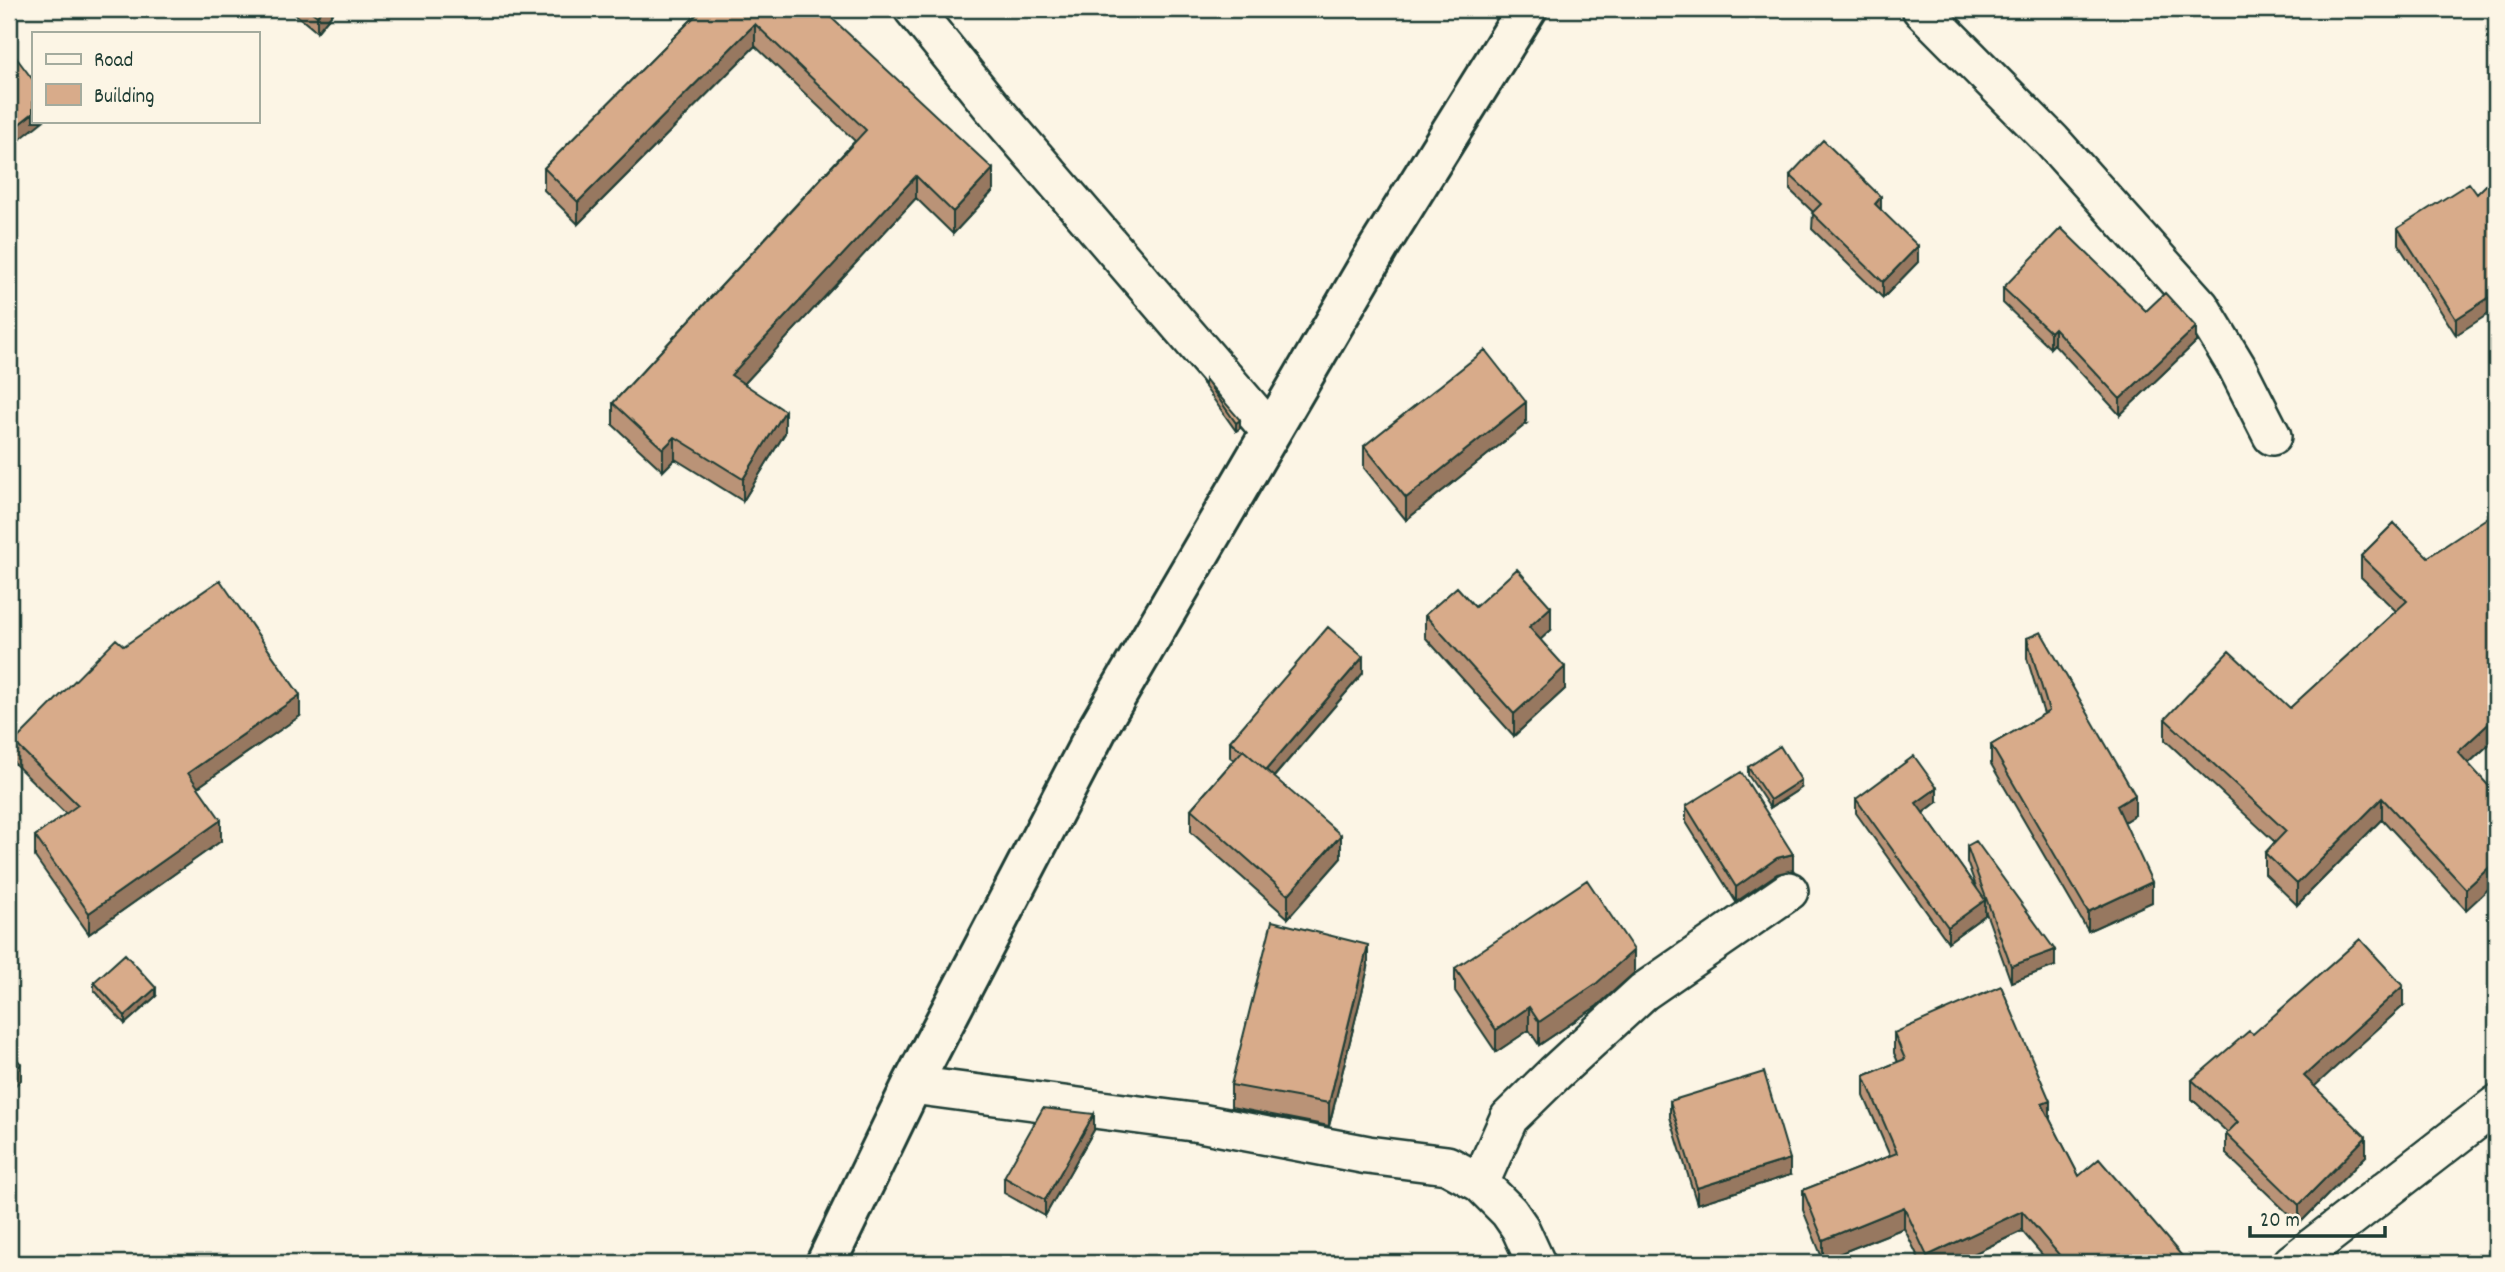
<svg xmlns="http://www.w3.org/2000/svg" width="2505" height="1272" viewBox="0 0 2505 1272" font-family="Dekko,sans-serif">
	<rect width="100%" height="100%" fill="#fcf5e5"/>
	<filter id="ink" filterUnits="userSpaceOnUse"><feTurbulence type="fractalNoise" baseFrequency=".0143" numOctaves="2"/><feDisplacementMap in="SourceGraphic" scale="14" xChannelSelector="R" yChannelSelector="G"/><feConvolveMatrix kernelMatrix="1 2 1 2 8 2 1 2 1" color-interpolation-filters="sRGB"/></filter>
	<g filter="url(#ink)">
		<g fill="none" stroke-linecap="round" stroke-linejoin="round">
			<g stroke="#1f3d34" stroke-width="42">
				<path id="minor" d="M 913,9 L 996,112 L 1271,432
					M 1921,9 L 2052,141 L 2200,306 L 2237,367 L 2272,436
					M 912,1085 L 1200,1123 L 1368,1155 L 1447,1165 L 1480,1183 L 1509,1212 L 1520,1228 L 1536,1263
					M 1480,1183 L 1509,1118 L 1555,1073 L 1643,992 L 1789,891
					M 2292,1263 L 2496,1105"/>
			</g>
			<g stroke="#1f3d34" stroke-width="44">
				<path id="tertiary" d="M 826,1263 L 912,1085 L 1098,728 L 1379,247 L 1527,9"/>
			</g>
			<use href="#minor" stroke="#fcf5e5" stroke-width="37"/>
			<use href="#tertiary" stroke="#fcf5e5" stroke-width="38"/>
		</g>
		<path fill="#ba9377" stroke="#1f3d34" stroke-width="2" d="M 289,9 L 336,9 L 317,32 Z
			M 702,9 L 822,9 L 993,191 L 953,234 L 916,198 L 744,384 L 785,433 L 743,501 L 675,459 L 663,471 L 613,425 L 613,403 L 855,141 L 755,46 L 578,224 L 544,190 L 544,168 Z
			M 1790,175 L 1881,210 L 1918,262 L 1883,298 L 1812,229 L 1813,212 L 1790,190 Z
			M 2477,194 L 2456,335 L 2398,244 L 2398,228 Z
			M 2003,288 L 2146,311 L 2196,342 L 2120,415 L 2054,344 L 2050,348 L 2003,303 Z
			M 1205,379 L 1240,428 L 1236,431 L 1205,387 Z
			M 1526,424 L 1406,520 L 1364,468 L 1364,446 Z
			M 2394,523 L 2496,738 L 2468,764 L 2466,910 L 2382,819 L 2297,905 L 2265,874 L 2265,853 L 2275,842 L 2165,740 L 2165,719 L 2290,708 L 2396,611 L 2361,577 L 2361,556 Z
			M 1475,607 L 1551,630 L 1540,640 L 1565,689 L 1514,736 L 1425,637 L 1425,615 Z
			M 2027,638 L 2135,815 L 2124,822 L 2152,902 L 2088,931 L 1991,764 L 1991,745 L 2044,714 L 2027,658 Z
			M 124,646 L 300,716 L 198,787 L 221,841 L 89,934 L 35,857 L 35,836 L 66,814 L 14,763 L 14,742 Z
			M 1363,673 L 1274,777 L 1341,858 L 1288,918 L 1191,832 L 1191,809 L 1234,760 L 1230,757 L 1230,741 Z
			M 1748,767 L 1801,788 L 1770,808 L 1748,775 Z
			M 1856,799 L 1937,802 L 1923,813 L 1977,889 L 1967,862 L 1967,846 L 2055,966 L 2011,982 L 1985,910 L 1985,915 L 1948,942 L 1856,813 Z
			M 1686,806 L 1793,870 L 1777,874 L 1736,902 L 1686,822 Z
			M 1368,968 L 1329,1126 L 1231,1107 L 1231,1085 Z
			M 1455,968 L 1634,973 L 1597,1006 L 1539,1045 L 1529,1030 L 1496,1052 L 1455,991 Z
			M 94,982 L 156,996 L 125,1024 L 94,990 Z
			M 2403,1006 L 2314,1086 L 2366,1156 L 2299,1224 L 2226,1154 L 2226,1134 L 2228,1133 L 2192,1099 L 2192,1080 L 2253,1034 Z
			M 1894,1033 L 2050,1120 L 2079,1176 L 2188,1263 L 2049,1263 L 2022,1231 L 1954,1263 L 1921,1263 L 1904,1228 L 1823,1260 L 1803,1210 L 1803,1190 L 1890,1156 L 1864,1096 L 1864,1076 L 1898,1062 L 1894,1053 Z
			M 1670,1101 L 1790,1175 L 1697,1204 L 1670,1117 Z
			M 1094,1130 L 1045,1216 L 1004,1193 L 1004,1177 Z"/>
		<path fill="#977861" stroke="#1f3d34" stroke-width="2" d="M 323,9 L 336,9 L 317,32 L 317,16 Z
			M 755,24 L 755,46 L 578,224 L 578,202 Z
			M 33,113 L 33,121 L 43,121 L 9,148 L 9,132 Z
			M 993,169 L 993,191 L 953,234 L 953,212 Z
			M 916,176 L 916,198 L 731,398 L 731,375 Z
			M 1881,197 L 1881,213 L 1875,204 Z
			M 1918,246 L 1918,262 L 1883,298 L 1883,282 Z
			M 2496,293 L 2496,309 L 2456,335 L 2456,319 Z
			M 2196,327 L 2196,342 L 2120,415 L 2120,399 Z
			M 2054,328 L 2054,344 L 2050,348 L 2050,332 Z
			M 1526,402 L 1526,424 L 1406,520 L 1406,498 Z
			M 785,411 L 785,433 L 743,501 L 743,479 Z
			M 1240,420 L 1240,428 L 1236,431 L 1236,423 Z
			M 675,437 L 675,459 L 663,471 L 663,449 Z
			M 1551,607 L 1551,630 L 1529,650 L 1529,627 Z
			M 1363,657 L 1363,673 L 1265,787 L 1265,771 Z
			M 1565,667 L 1565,689 L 1514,736 L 1514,714 Z
			M 300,695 L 300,716 L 188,794 L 188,773 Z
			M 2496,717 L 2496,738 L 2458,773 L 2458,752 Z
			M 1801,780 L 1801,788 L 1770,808 L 1770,800 Z
			M 1937,788 L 1937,802 L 1916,818 L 1916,803 Z
			M 2135,795 L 2135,815 L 2117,826 L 2117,806 Z
			M 2382,798 L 2382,819 L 2297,905 L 2297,884 Z
			M 221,820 L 221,841 L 89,934 L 89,913 Z
			M 1341,835 L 1341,858 L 1288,918 L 1288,895 Z
			M 1793,854 L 1793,870 L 1777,874 L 1736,902 L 1736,887 L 1777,858 Z
			M 2496,861 L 2496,882 L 2466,910 L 2466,889 Z
			M 2152,882 L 2152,902 L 2088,931 L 2088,912 Z
			M 1985,900 L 1985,915 L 1948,942 L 1948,927 Z
			M 1368,945 L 1368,968 L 1329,1126 L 1329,1103 Z
			M 1634,950 L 1634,973 L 1597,1006 L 1539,1045 L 1539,1022 Z
			M 2055,950 L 2055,966 L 2011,982 L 2011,966 Z
			M 2403,986 L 2403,1006 L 2304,1096 L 2304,1076 Z
			M 156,988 L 156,996 L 125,1024 L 125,1016 Z
			M 1529,1007 L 1529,1030 L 1496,1052 L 1496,1030 Z
			M 21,1064 L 21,1080 L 9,1091 L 9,1075 Z
			M 2050,1101 L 2050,1121 L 2042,1104 Z
			M 1094,1114 L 1094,1130 L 1045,1216 L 1045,1200 Z
			M 2366,1137 L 2366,1156 L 2299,1224 L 2299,1205 Z
			M 1790,1159 L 1790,1175 L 1697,1204 L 1697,1188 Z
			M 1904,1207 L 1904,1228 L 1823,1260 L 1823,1240 Z
			M 2022,1211 L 2022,1231 L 1954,1263 L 1927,1263 L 1927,1256 Z"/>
		<path fill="#d8ab8a" stroke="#1f3d34" stroke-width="2" d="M 308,9 L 323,9 L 317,16 Z
			M 702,9 L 822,9 L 993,169 L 953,212 L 916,176 L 731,375 L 785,411 L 743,479 L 675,437 L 663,449 L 613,403 L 866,130 L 755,24 L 578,202 L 544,168 Z
			M 9,48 L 33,80 L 33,113 L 9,132 Z
			M 1823,140 L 1881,197 L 1875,204 L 1918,246 L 1883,282 L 1812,213 L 1821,204 L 1790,175 Z
			M 2496,175 L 2496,293 L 2456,319 L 2398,228 L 2469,183 L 2477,194 Z
			M 2061,228 L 2146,311 L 2165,293 L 2196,327 L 2120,399 L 2054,328 L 2050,332 L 2003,288 Z
			M 1485,350 L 1526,402 L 1406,498 L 1364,446 Z
			M 1205,379 L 1240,420 L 1236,423 Z
			M 2496,512 L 2496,717 L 2458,752 L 2496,794 L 2496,861 L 2466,889 L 2382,798 L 2297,884 L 2265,853 L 2286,831 L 2165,719 L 2229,651 L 2290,708 L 2407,601 L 2361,556 L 2394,523 L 2428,557 Z
			M 1517,569 L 1551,607 L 1529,627 L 1565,667 L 1514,714 L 1425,615 L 1457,587 L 1475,607 Z
			M 220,580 L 300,695 L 188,773 L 221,820 L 89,913 L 35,836 L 78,805 L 14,742 L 116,639 L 124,646 Z
			M 1328,627 L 1363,657 L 1266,770 L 1243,750 L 1242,751 L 1230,741 Z
			M 2041,632 L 2135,795 L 2117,806 L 2152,882 L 2088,912 L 1991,745 L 2049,711 L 2027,638 Z
			M 1780,746 L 1801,780 L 1770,800 L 1748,767 Z
			M 1243,750 L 1341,835 L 1288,895 L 1191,809 Z
			M 1914,756 L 1937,788 L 1916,803 L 1985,900 L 1948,927 L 1856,799 Z
			M 1741,772 L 1793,854 L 1777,858 L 1736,887 L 1686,806 Z
			M 1976,841 L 2055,950 L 2011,966 L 1967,846 Z
			M 1587,880 L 1634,950 L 1597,983 L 1539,1022 L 1529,1007 L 1496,1030 L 1455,968 Z
			M 1272,921 L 1368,945 L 1329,1103 L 1231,1085 Z
			M 2360,939 L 2403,986 L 2304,1076 L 2366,1137 L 2299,1205 L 2226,1134 L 2238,1122 L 2192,1080 L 2249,1031 L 2253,1034 Z
			M 125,954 L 156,988 L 125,1016 L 94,982 Z
			M 2001,986 L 2050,1101 L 2042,1104 L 2079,1176 L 2099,1159 L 2188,1263 L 2066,1263 L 2022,1211 L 1927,1256 L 1904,1207 L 1823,1240 L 1803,1190 L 1897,1153 L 1864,1076 L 1905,1059 L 1894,1033 Z
			M 9,1050 L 21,1064 L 9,1075 Z
			M 1764,1072 L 1790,1159 L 1697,1188 L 1670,1101 Z
			M 1043,1108 L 1094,1114 L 1045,1200 L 1004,1177 Z"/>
	</g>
	<rect width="2505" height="1272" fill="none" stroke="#fcf5e5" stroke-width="35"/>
	<rect x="18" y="18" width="2470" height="1237" fill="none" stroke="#1f3d34" stroke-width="2.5" filter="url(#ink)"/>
	<rect x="32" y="32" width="228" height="91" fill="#fcf5e5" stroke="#a4ab9e" stroke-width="2"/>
	<rect x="46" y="54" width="35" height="10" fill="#fcf5e5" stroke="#a4ab9e" stroke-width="2"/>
	<text x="94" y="66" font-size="21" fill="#1f3d34">Road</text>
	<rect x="46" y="84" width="35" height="21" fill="#d8ab8a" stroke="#a4ab9e" stroke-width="2"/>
	<text x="94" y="102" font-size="21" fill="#1f3d34">Building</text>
	<path d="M2250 1226v10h135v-10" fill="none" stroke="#1f3d34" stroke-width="3.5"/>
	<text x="2260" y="1226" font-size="21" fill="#1f3d34" stroke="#fcf5e5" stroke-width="5" paint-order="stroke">20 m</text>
</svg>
